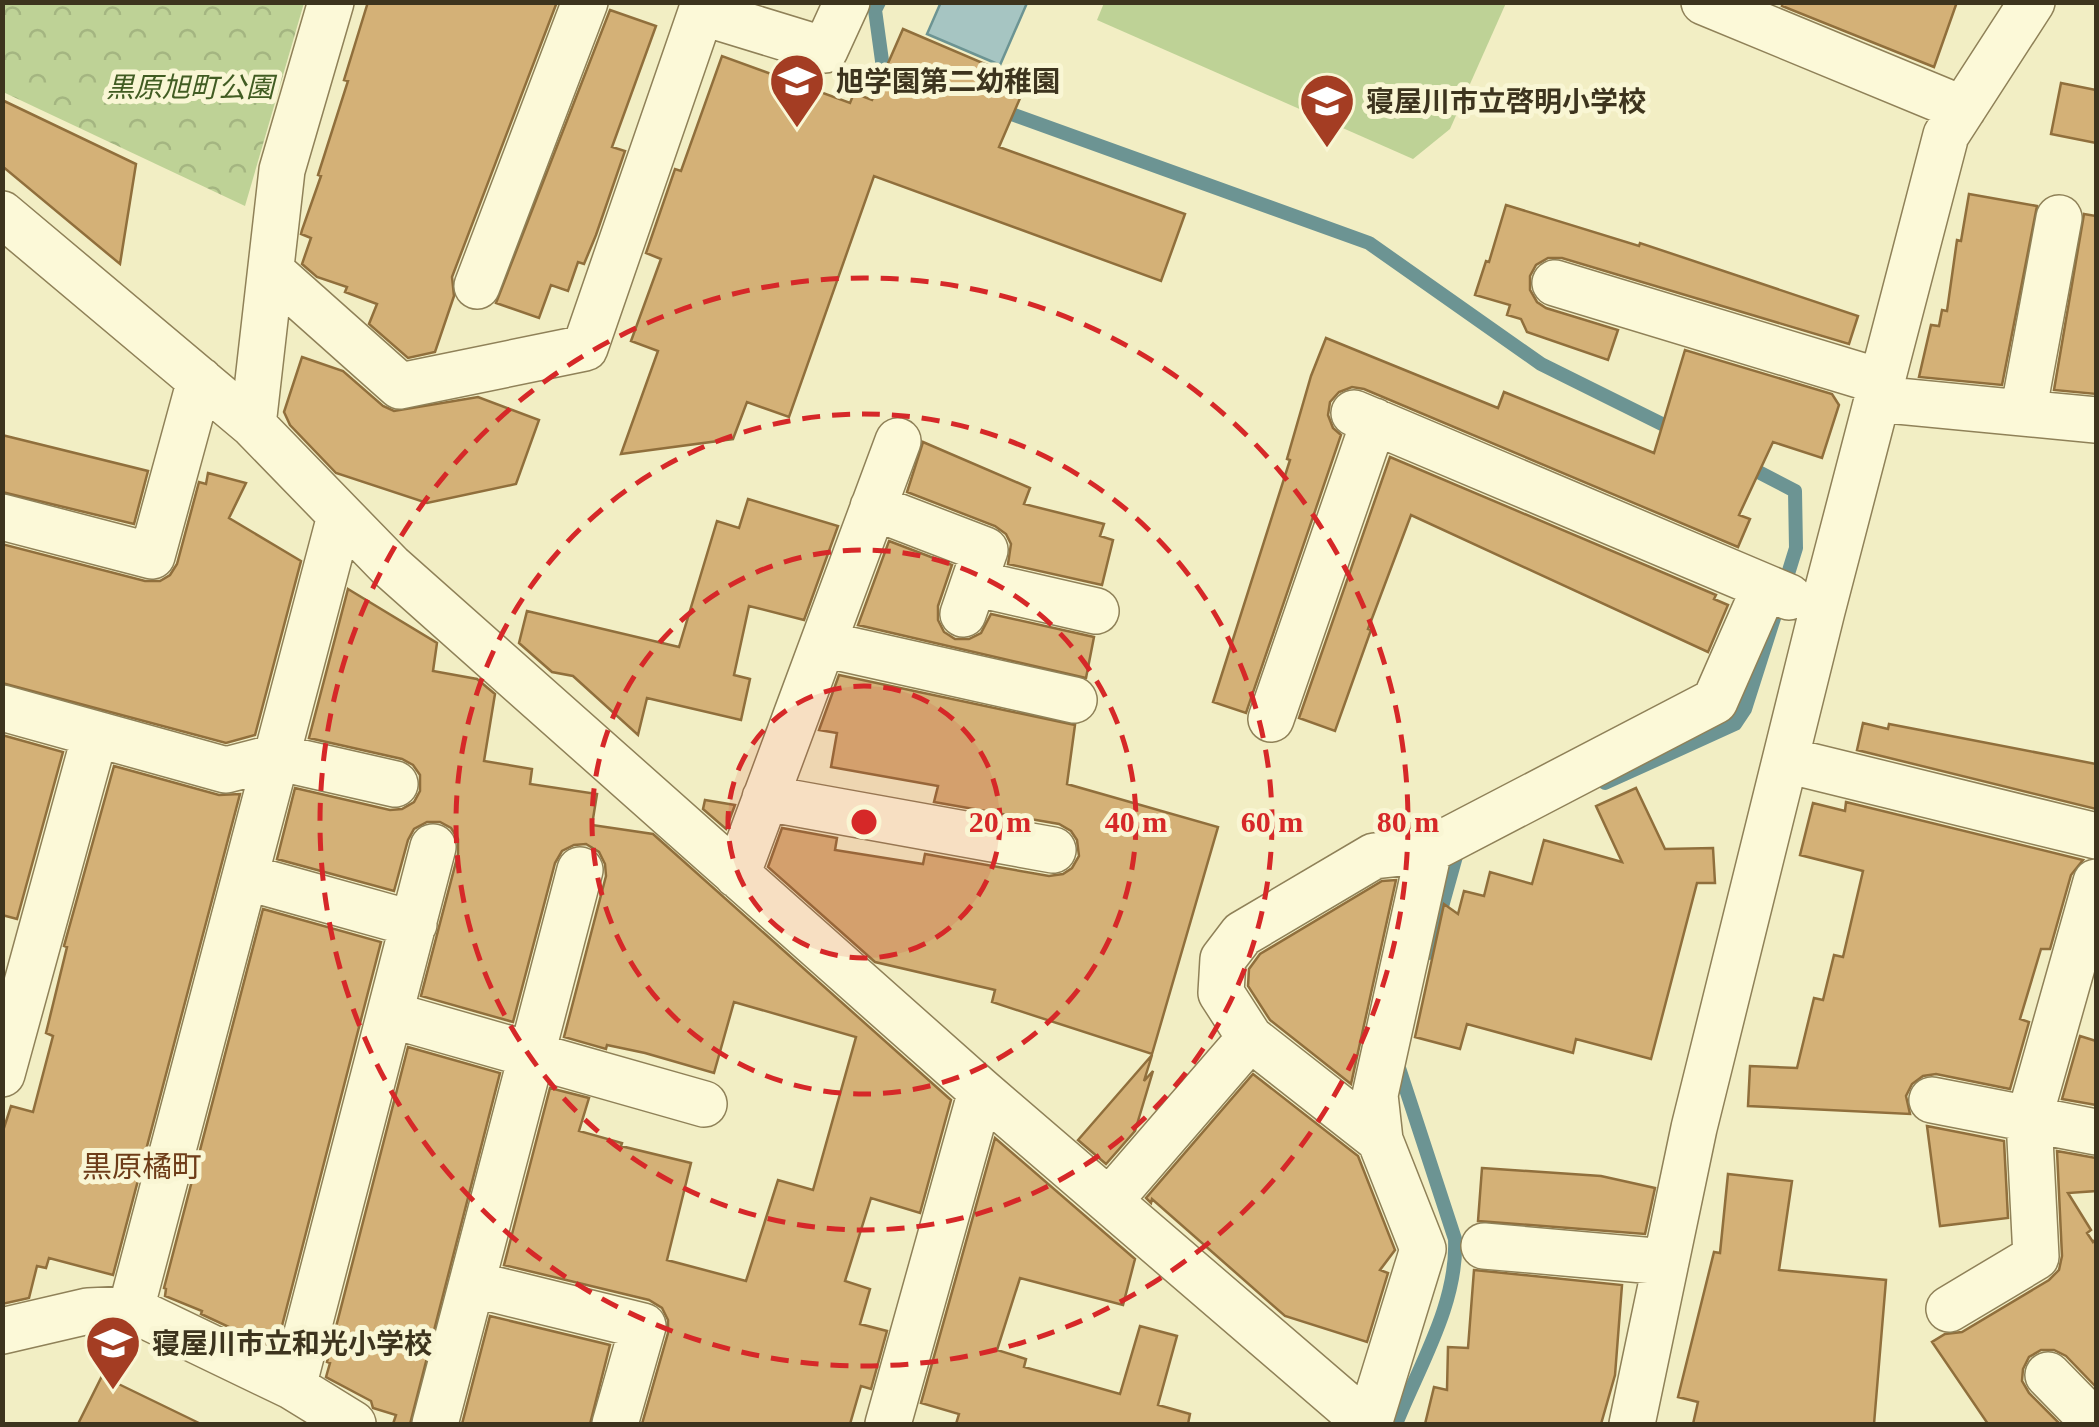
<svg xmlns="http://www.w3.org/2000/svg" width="2099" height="1427" viewBox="0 0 2099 1427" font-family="'Times New Roman','Noto Sans JP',serif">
	<defs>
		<pattern id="park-crowns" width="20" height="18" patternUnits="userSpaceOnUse" patternTransform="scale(2.5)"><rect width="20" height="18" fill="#bed296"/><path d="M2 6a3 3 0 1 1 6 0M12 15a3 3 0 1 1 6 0" fill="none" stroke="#a4b581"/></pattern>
	</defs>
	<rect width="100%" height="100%" fill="#f2eec4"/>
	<path fill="url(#park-crowns)" d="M 3,2 L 304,3 L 245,206 L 3,92 Z"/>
	<path fill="#bed296" d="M 1104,3 L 1506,2 L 1506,3 L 1450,129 L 1413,159 L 1097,20 Z"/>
	<path fill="#a6c5c2" stroke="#6c9493" stroke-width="2.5" d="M 941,2 L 1027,2 L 1027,3 L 1000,65 L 927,34 Z"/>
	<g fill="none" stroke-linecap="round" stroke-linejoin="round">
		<path stroke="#6c9493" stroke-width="14" d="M 879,2 L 875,10 L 883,68 L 900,74
			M 995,108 L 1369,243 L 1541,364 L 1676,431
			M 1745,465 L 1795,491 L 1796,548 L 1783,590
			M 1605,783 L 1735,724 L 1745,709 L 1775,615
			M 1429,953 L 1458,849
			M 1396,1424 C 1419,1366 1458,1303 1455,1239 L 1398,1065"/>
	</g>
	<path fill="#d4b177" stroke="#906f3c" stroke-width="2.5" d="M 368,2 L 557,2 L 452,277 L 454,296 L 435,352 L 408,358 L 369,324 L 377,304 L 345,292 L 347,287 L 317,277 L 302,264 L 311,238 L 301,234 L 302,230 L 321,176 L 318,175 L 348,81 L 344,80 Z
		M 1783,2 L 1957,2 L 1934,67 L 1782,6 Z
		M 610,10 L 656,26 L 612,147 L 625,151 L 596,235 L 584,264 L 578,262 L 568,291 L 551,285 L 539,318 L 496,303 Z
		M 903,29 L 1027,82 L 999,147 L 1185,214 L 1161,281 L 874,176 L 789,417 L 747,402 L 733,439 L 621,454 L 658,351 L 631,341 L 661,259 L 646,253 L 675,169 L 681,171 L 722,56 L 850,103 L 854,93 L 872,100 Z
		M 2061,83 L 2096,90 L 2096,143 L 2051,134 Z
		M 2,100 L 136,164 L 120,264 L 2,166 Z
		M 1969,194 L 2037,206 L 2002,385 L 1919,377 L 1931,325 L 1939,326 L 1942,310 L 1947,311 L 1957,240 L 1961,241 Z
		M 1506,205 L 1639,246 L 1640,243 L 1858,316 L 1849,344 L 1562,258 L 1548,258 L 1536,265 L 1530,276 L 1530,290 L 1537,302 L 1546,308 L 1618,330 L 1608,360 L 1527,332 L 1521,319 L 1507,315 L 1510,305 L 1475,295 L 1486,261 L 1489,262 Z
		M 2084,214 L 2096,216 L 2096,394 L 2054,390 Z
		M 1326,338 L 1498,408 L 1504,392 L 1654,453 L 1685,350 L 1832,394 L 1839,405 L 1822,458 L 1773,442 L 1739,515 L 1750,519 L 1738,547 L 1364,389 L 1352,387 L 1339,392 L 1330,402 L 1328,415 L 1333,428 L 1341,435 L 1246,713 L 1213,702 L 1290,460 L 1287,459 L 1311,376 Z
		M 302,357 L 343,371 L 383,406 L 394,411 L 478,397 L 539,420 L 516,484 L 427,503 L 336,473 L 290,425 L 284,412 Z
		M 2,435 L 148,471 L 134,524 L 2,492 Z
		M 923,442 L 1030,488 L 1024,504 L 1104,524 L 1100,536 L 1113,540 L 1102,585 L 1008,564 L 1011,544 L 1006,534 L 995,526 L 907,492 Z
		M 1390,457 L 1716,595 L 1714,599 L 1728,605 L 1708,652 L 1411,515 L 1368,629 L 1371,630 L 1335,731 L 1299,718 Z
		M 208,473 L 246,483 L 229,518 L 301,561 L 255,735 L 226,743 L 2,683 L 2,544 L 145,581 L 160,581 L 170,575 L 177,564 L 199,482 L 206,484 Z
		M 748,499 L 838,526 L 804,620 L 749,606 L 734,675 L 750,679 L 741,720 L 647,698 L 638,735 L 573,676 L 552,672 L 519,643 L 527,611 L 679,647 L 717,521 L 739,528 Z
		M 889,541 L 952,565 L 938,606 L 938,620 L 944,632 L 955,639 L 969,639 L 981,633 L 991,614 L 1094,637 L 1086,678 L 858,625 Z
		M 348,589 L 437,643 L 433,671 L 477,679 L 495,694 L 484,761 L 532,769 L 530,784 L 597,794 L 592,825 L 653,834 L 951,1100 L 920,1213 L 871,1198 L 845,1281 L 870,1289 L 860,1324 L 887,1331 L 871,1389 L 861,1386 L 850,1424 L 642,1424 L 668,1333 L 668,1320 L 662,1308 L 649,1300 L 504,1265 L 550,1088 L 589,1098 L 579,1131 L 622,1143 L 621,1146 L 691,1163 L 667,1260 L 746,1281 L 778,1180 L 813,1190 L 856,1037 L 734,1002 L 714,1073 L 645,1053 L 607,1045 L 606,1049 L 564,1037 L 606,876 L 605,864 L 599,852 L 586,844 L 574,845 L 562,851 L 555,863 L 513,1022 L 421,996 L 458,854 L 458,839 L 451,828 L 440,822 L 427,822 L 414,829 L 408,840 L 394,891 L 277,859 L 295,788 L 390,810 L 402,809 L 414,802 L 420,791 L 420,775 L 413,765 L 402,759 L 309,738 Z
		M 839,675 L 1075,725 L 1067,784 L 1218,827 L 1152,1054 L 992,1002 L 995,990 L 875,962 L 768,867 L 782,828 L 837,838 L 835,850 L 923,864 L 925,854 L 1049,876 L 1063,874 L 1072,868 L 1079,856 L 1077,840 L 1071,831 L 1059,824 L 934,802 L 938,786 L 831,767 L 837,733 L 819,730 Z
		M 1863,723 L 1888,729 L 1889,724 L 2096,764 L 2096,809 L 1857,750 Z
		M 2,735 L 63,752 L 17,919 L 2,915 Z
		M 114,766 L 219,795 L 240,794 L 113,1275 L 49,1258 L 46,1268 L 37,1266 L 29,1298 L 2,1304 L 2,1134 L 11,1106 L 33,1112 L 53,1036 L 46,1033 L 67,947 L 64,946 Z
		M 1636,788 L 1665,849 L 1713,848 L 1715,883 L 1697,883 L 1651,1059 L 1576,1039 L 1573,1053 L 1467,1024 L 1460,1049 L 1415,1037 L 1444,904 L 1458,914 L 1464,891 L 1484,896 L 1490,872 L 1532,884 L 1544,840 L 1622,862 L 1596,806 Z
		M 705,800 L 735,805 L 726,829 L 703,809 Z
		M 1846,802 L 2083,860 L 2071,875 L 2050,949 L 2041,949 L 2020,1019 L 2029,1022 L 2010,1089 L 1936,1074 L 1923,1076 L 1912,1084 L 1906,1096 L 1910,1114 L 1748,1106 L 1750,1066 L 1797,1068 L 1814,998 L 1823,1000 L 1834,955 L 1843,957 L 1863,871 L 1800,855 L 1813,803 L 1845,811 Z
		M 1396,880 L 1351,1084 L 1270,1020 L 1248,986 L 1249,969 L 1260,954 L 1382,881 Z
		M 263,909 L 381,942 L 276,1349 L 201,1314 L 202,1311 L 165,1296 L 166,1289 L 164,1288 Z
		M 2080,1036 L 2096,1041 L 2096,1105 L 2062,1099 Z
		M 408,1047 L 500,1073 L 410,1424 L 393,1424 L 396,1415 L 373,1408 L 371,1401 L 326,1377 L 330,1363 L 327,1362 Z
		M 1152,1055 L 1144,1081 L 1153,1071 L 1135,1131 L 1106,1164 L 1078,1140 Z
		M 1253,1074 L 1358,1156 L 1395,1250 L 1380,1270 L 1388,1273 L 1367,1342 L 1285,1316 L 1152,1199 L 1151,1203 L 1146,1198 Z
		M 1927,1126 L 2004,1141 L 2008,1218 L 1940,1226 Z
		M 995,1138 L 1135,1259 L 1123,1305 L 1020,1278 L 997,1350 L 1026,1359 L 1024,1367 L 1120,1394 L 1140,1326 L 1177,1336 L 1158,1405 L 1190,1414 L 1188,1424 L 956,1424 L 959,1414 L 921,1403 Z
		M 2057,1151 L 2096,1158 L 2096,1191 L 2068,1193 L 2091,1230 L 2087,1233 L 2093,1242 L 2096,1239 L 2096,1387 L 2066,1356 L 2054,1350 L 2041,1350 L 2029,1357 L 2023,1369 L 2022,1381 L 2029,1393 L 2060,1424 L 1988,1424 L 1932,1342 L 1945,1334 L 1962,1332 L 2049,1280 L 2059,1270 L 2062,1256 Z
		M 1482,1168 L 1601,1176 L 1655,1188 L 1645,1234 L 1478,1221 Z
		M 1728,1174 L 1792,1181 L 1779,1270 L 1886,1280 L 1874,1424 L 1693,1424 L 1698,1402 L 1678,1397 L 1714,1252 L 1720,1253 Z
		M 1474,1270 L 1622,1285 L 1615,1375 L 1601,1424 L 1425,1424 L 1434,1387 L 1447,1390 L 1448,1347 L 1468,1348 Z
		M 490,1316 L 610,1345 L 590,1424 L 462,1424 Z
		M 102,1376 L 201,1424 L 78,1424 Z"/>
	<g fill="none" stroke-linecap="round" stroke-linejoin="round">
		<g stroke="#8f8158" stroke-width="48">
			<path id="minor" d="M 1704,2 L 1963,109
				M 2,214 L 253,425 L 390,566 L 981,1091 L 1368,1424
				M 272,272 L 400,386 L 585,348 L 701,12 L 825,50 L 847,2
				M 1555,283 L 1882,382
				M 477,286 L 585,2
				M 1877,399 L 2096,420
				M 1354,413 L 1789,597
				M 2023,413 L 2059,218
				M 253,425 L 282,170 L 331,2
				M 873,507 L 985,550 L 963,614
				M 2,517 L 152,556 L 200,380
				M 974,583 L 1096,611
				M 823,644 L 1074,700
				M 2,708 L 226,770 L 276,757 L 395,784
				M 1271,719 L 1374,421
				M 1786,760 L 2096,836
				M 765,798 L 1053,850
				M 737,875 L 898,441
				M 245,877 L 414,924
				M 391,1015 L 704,1104
				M 2,1074 L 95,735
				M 1932,1100 L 2096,1132
				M 1380,1140 L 1250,1038 L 1221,993 L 1223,959 L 1242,934 L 1374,856 L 1429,850 L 1715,701 L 1765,587
				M 1109,1201 L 1250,1038
				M 1484,1246 L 1666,1262
				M 472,1284 L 643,1326 L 615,1424
				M 131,1309 L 340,516
				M 1949,1309 L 2036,1257 L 2029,1119 L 2096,882
				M 2,1331 L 88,1311 L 131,1309 L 293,1387 L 353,1424
				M 2048,1375 L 2096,1424
				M 293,1387 L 433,847
				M 435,1424 L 580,870
				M 888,1424 L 981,1091
				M 1369,1424 L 1423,1249 L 1380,1140 L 1375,1095 L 1429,850
				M 1632,1424 L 1694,1128 L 1822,611 L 1946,135 L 2032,2"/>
		</g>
		<use href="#minor" stroke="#fcf9d8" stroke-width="45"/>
	</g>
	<circle cx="864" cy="822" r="136" fill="#d62828" fill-opacity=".12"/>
	<g fill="none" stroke="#d62828" stroke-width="5" stroke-dasharray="18 12">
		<circle cx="864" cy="822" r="136"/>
		<circle cx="864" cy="822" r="272"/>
		<circle cx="864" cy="822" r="408"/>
		<circle cx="864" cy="822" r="544"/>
	</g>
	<defs>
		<g id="school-pin" transform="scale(2.875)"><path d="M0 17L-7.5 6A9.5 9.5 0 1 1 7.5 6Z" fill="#a43d23" stroke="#f9f6d4"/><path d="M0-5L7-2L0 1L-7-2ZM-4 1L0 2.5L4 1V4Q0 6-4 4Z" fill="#fff"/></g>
	</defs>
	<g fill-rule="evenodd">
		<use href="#school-pin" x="797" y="81"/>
		<use href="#school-pin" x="1327" y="101"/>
		<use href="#school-pin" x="113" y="1343"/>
	</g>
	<g text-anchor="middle" stroke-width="10" stroke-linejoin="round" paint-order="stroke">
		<g font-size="28" font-weight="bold" fill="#3d341e" stroke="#f9f6d4" text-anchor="start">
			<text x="836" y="91">旭学園第二幼稚園</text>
			<text x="1366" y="111">寝屋川市立啓明小学校</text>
			<text x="152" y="1353">寝屋川市立和光小学校</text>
		</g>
		<g font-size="28" font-style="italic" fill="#415c22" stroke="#f9f6d4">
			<text x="190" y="97">黒原旭町公園</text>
		</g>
		<g font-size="30" fill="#6e3d19" stroke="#f9f6d4">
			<text x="142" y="1177">黒原橘町</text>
		</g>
	</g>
	<circle cx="864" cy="822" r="15" fill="#d62828" stroke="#f9f6d4" stroke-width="5"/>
	<g font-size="30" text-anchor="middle" font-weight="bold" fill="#d62828" stroke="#f9f6d4" stroke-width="10" stroke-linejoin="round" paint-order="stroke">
		<text x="1000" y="832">20 m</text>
		<text x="1136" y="832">40 m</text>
		<text x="1272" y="832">60 m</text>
		<text x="1408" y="832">80 m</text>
	</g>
	<rect width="2099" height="1427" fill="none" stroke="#3d341e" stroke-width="10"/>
</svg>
